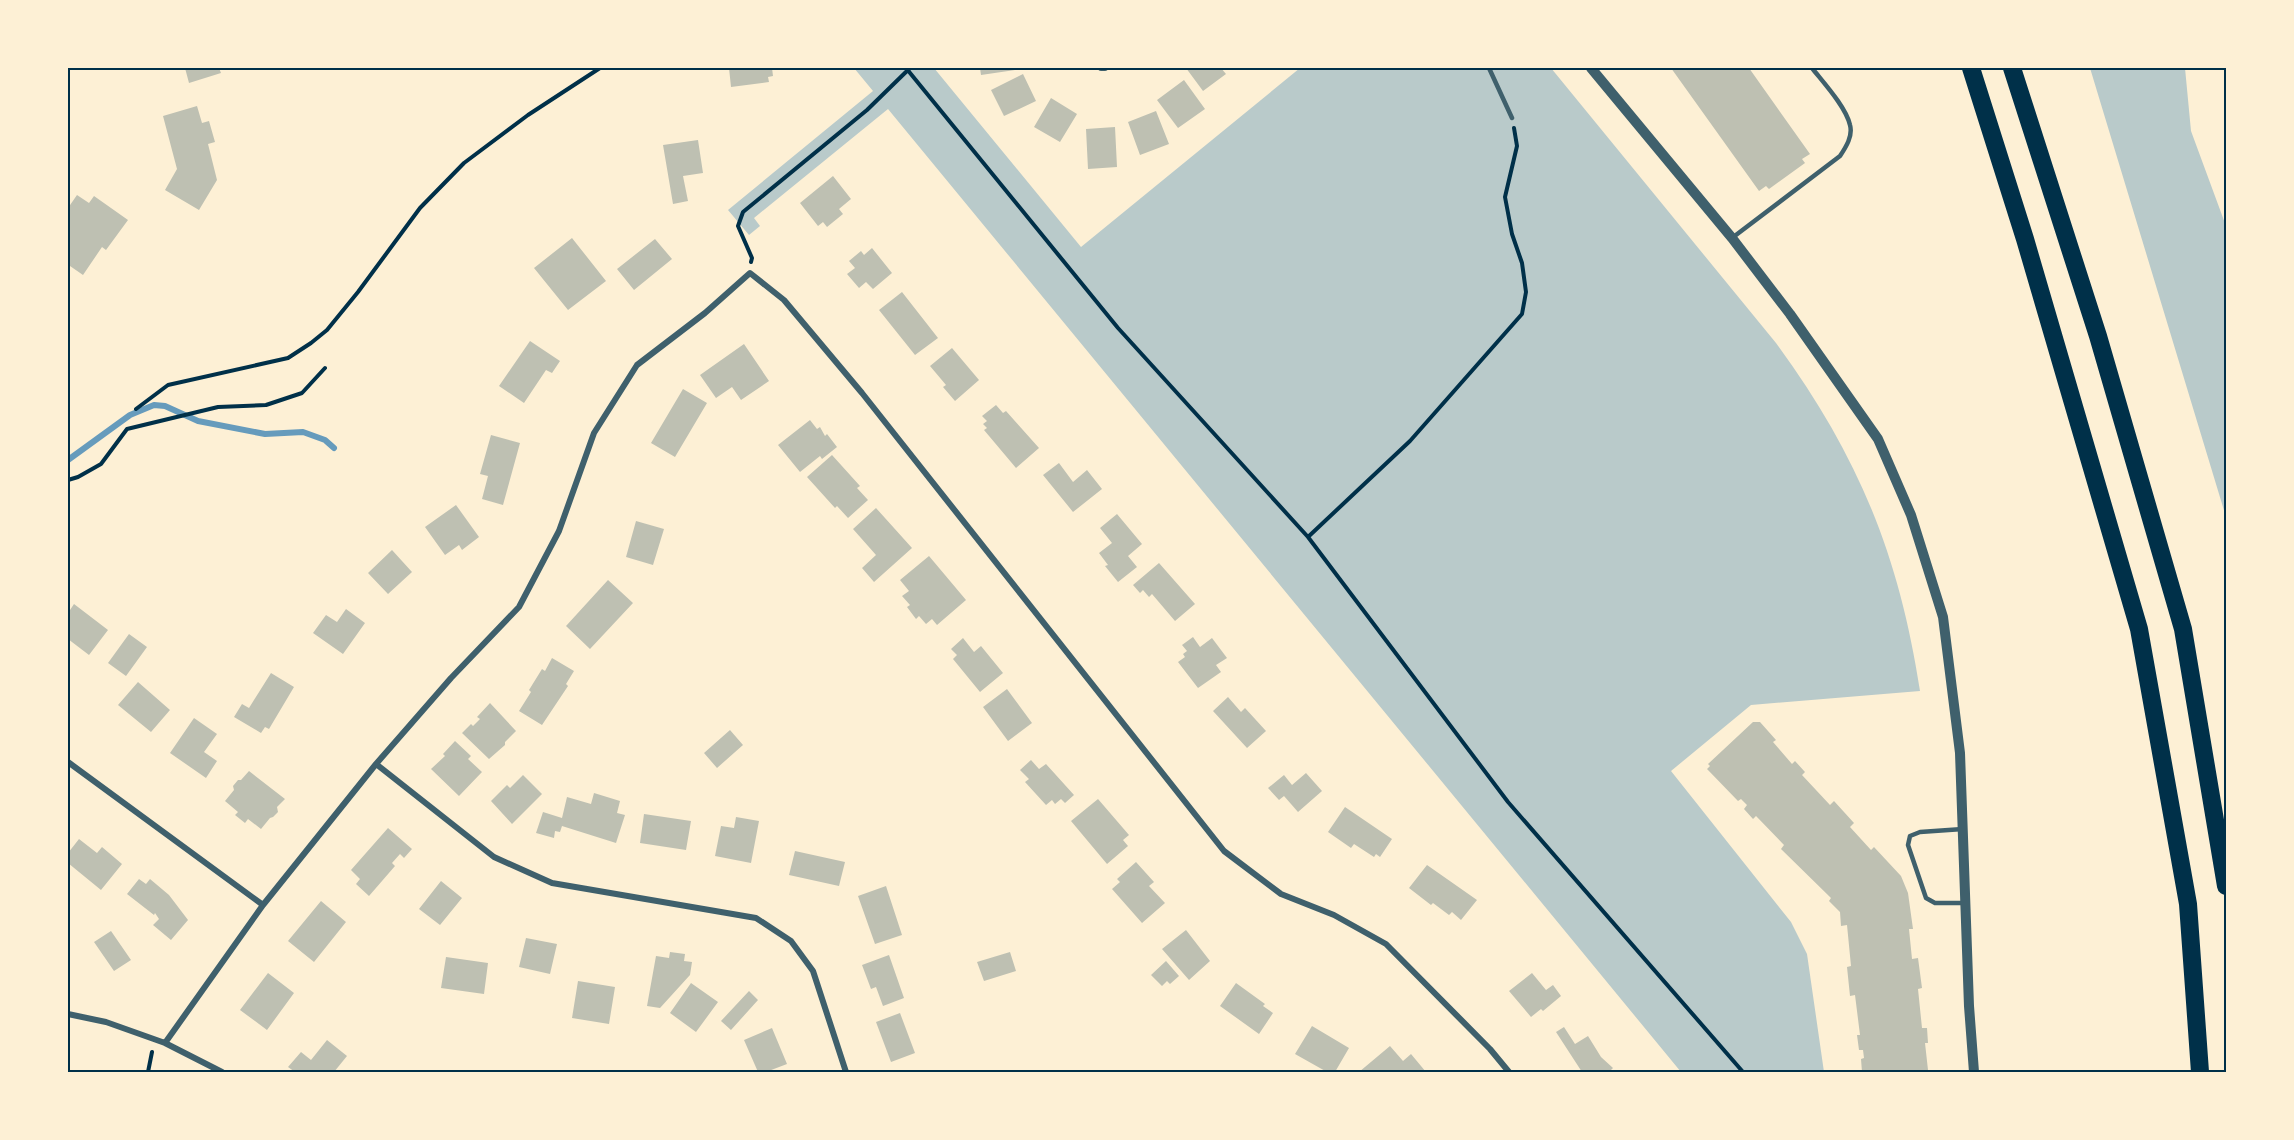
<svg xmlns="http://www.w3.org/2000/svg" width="2294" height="1140" viewBox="0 0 2294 1140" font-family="Arial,sans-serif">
	<rect width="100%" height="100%" fill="#fdf0d5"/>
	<path fill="#b9caca" d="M 854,68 L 934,68 L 1081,247 L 1300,68 L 1551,68 L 1776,343 C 1858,455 1899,554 1920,691 L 1751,705 L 1671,771 L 1791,922 L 1807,954 L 1824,1072 L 1681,1072 L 888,109 L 754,218 L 760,226 L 749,235 L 728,210 L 873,91 Z
		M 2090,68 L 2185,68 L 2191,131 L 2226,226 L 2226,517 Z"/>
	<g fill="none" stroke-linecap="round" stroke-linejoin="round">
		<path stroke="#669bbc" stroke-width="6" d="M 68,460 L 130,415 L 154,405 L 165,406 L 198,421 L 265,434 L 303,432 L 325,440 L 334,448"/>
	</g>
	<path fill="#bec0b2" d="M 185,68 L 219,68 L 221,73 L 189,83 Z
		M 729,68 L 772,68 L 773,76 L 768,77 L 769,82 L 731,87 Z
		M 980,68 L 1015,68 L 1015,70 L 981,75 Z
		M 1186,68 L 1221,68 L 1226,74 L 1203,91 Z
		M 1671,68 L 1749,68 L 1810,154 L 1802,159 L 1805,163 L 1769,189 L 1766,186 L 1759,191 Z
		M 1023,74 L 1036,101 L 1004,116 L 991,90 Z
		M 1184,80 L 1205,109 L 1178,128 L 1157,100 Z
		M 1051,98 L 1077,114 L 1060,142 L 1034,127 Z
		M 197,106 L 202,123 L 209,121 L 215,142 L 208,144 L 217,180 L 199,210 L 165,190 L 177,169 L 163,116 Z
		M 1156,111 L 1169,144 L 1140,155 L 1128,122 Z
		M 1115,127 L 1117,167 L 1088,169 L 1086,129 Z
		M 698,140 L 703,173 L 683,176 L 688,201 L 673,204 L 663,145 Z
		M 833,176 L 851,199 L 839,209 L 843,214 L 827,227 L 823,222 L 818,226 L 800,203 Z
		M 77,195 L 89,203 L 94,196 L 128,220 L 106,250 L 102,247 L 83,275 L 70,266 L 68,269 L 68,208 Z
		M 572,238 L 606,281 L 568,310 L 534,268 Z
		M 655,239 L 672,259 L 634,290 L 617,269 Z
		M 872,248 L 892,273 L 873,289 L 866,282 L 859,288 L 847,274 L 855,268 L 849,261 L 861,251 L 864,255 Z
		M 902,292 L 938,338 L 915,355 L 879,310 Z
		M 530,341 L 560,361 L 552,373 L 546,370 L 524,403 L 499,386 Z
		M 744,344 L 769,381 L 741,400 L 732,387 L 716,398 L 700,375 Z
		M 952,348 L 979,380 L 955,401 L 943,387 L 946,385 L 930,366 Z
		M 683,389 L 707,403 L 675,457 L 651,443 Z
		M 996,405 L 1003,413 L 1006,411 L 1039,448 L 1016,468 L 984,430 L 987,428 L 983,424 L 987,421 L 982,416 Z
		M 810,420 L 817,429 L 820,427 L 825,436 L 827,434 L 837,447 L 822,459 L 820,456 L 800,472 L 778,445 Z
		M 491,435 L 520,443 L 503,505 L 482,499 L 488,476 L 480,474 Z
		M 832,455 L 860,486 L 857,488 L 868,500 L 848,518 L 837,506 L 835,508 L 807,477 Z
		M 1059,463 L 1073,482 L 1087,470 L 1102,489 L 1073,512 L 1043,475 Z
		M 456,505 L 479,537 L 462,550 L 459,545 L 445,555 L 425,527 Z
		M 876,508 L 912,548 L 874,582 L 862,568 L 876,555 L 853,529 Z
		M 1117,514 L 1142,544 L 1128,556 L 1137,567 L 1118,582 L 1105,566 L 1108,565 L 1099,553 L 1112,543 L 1100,528 Z
		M 636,521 L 664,529 L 653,565 L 626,557 Z
		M 392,550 L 412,572 L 388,594 L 368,573 Z
		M 929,556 L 966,600 L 937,625 L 932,619 L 926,624 L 919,616 L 916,619 L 907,607 L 910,605 L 902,596 L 909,591 L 900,580 Z
		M 1159,563 L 1195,604 L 1175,621 L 1152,594 L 1149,597 L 1143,590 L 1140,593 L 1133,585 Z
		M 608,580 L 633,603 L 590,649 L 566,626 Z
		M 74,604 L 108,630 L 89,655 L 68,639 L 68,613 Z
		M 346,609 L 365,623 L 343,654 L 313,633 L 326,615 L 337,622 Z
		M 129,634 L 147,647 L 126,676 L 108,663 Z
		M 1193,637 L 1200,647 L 1212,638 L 1227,658 L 1216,665 L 1221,672 L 1198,688 L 1178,662 L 1185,657 L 1183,654 L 1187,651 L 1182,645 Z
		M 963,638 L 974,652 L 981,646 L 1003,673 L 980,692 L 953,659 L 957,655 L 951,649 Z
		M 552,658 L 574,671 L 566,684 L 568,686 L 542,725 L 519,711 L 531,692 L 529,690 L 542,669 L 545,671 Z
		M 271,673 L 294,687 L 269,729 L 265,727 L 261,733 L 234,717 L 242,704 L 249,708 Z
		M 138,682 L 170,710 L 151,732 L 118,705 Z
		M 1007,689 L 1032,723 L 1008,741 L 983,707 Z
		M 1228,697 L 1241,712 L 1245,708 L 1266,731 L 1247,748 L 1213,711 Z
		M 490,703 L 516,731 L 505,742 L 505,745 L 489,759 L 462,733 L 471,724 L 473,726 L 480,719 L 477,717 Z
		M 194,718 L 217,734 L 204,752 L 217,761 L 206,778 L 170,753 Z
		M 1753,722 L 1760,722 L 1776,740 L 1773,742 L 1792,764 L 1795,761 L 1805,772 L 1802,775 L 1830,805 L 1834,801 L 1854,823 L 1850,827 L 1871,850 L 1874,847 L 1901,876 L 1908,893 L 1913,929 L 1909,929 L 1912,959 L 1918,958 L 1922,988 L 1918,989 L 1922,1028 L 1927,1028 L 1928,1043 L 1925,1043 L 1928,1070 L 1933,1070 L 1934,1072 L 1862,1072 L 1861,1059 L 1864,1058 L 1863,1050 L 1859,1050 L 1857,1035 L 1860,1035 L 1855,995 L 1850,996 L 1847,967 L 1851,966 L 1847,925 L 1841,926 L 1840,912 L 1829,901 L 1831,898 L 1781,849 L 1784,845 L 1756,816 L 1753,819 L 1744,809 L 1747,805 L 1741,799 L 1738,801 L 1707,769 L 1710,766 L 1708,764 Z
		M 730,730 L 743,745 L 717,768 L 704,753 Z
		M 455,741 L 471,756 L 468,759 L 482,772 L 459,796 L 431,769 L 445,756 L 443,754 Z
		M 1031,760 L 1039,769 L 1046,764 L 1074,795 L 1065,803 L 1061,799 L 1055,804 L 1052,800 L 1046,805 L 1025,782 L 1029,779 L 1020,770 Z
		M 249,771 L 285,799 L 277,807 L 278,812 L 273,817 L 270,818 L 261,829 L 248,819 L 245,823 L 235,815 L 238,812 L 225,801 L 234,790 L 233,786 L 238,780 L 241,780 Z
		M 1306,773 L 1322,791 L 1298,812 L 1284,796 L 1279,800 L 1268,788 L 1284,775 L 1292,785 Z
		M 523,775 L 542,794 L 512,824 L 491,801 L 507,785 L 510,788 Z
		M 594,793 L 620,801 L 617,813 L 625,815 L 616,843 L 562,826 L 560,832 L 555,831 L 554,838 L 536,833 L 543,812 L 562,818 L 567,797 L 591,804 Z
		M 1098,799 L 1129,835 L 1123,840 L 1128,846 L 1107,864 L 1071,821 Z
		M 1345,807 L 1392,839 L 1380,857 L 1376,854 L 1374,857 L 1354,844 L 1351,848 L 1328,832 Z
		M 644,814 L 691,821 L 686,850 L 640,843 Z
		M 736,817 L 759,821 L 751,863 L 715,856 L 721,826 L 734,828 Z
		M 388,828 L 412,849 L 404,858 L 400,854 L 392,863 L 395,866 L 369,896 L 356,884 L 360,879 L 351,870 Z
		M 79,839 L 97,853 L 102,847 L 122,864 L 101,890 L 68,863 L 68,853 Z
		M 795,851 L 845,862 L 839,886 L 789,875 Z
		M 1136,862 L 1154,882 L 1149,886 L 1165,903 L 1142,923 L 1112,889 L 1120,882 L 1117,879 Z
		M 1427,865 L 1477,900 L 1461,920 L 1452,912 L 1449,915 L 1433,903 L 1431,905 L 1409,888 Z
		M 139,879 L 146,884 L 150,879 L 169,895 L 188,920 L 171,940 L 153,925 L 159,919 L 155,913 L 154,915 L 127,894 Z
		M 441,881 L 462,898 L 440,925 L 419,909 Z
		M 886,886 L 902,935 L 875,944 L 858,896 Z
		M 321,901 L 346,922 L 314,962 L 288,941 Z
		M 1186,930 L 1210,961 L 1189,980 L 1162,949 Z
		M 111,931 L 131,960 L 114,971 L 94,942 Z
		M 526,938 L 557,944 L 550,974 L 519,967 Z
		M 670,952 L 685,954 L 684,961 L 692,962 L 690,975 L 660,1008 L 647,1006 L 656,956 L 669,958 Z
		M 1010,952 L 1016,971 L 984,981 L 977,962 Z
		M 889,955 L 904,998 L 883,1006 L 876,987 L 871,989 L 862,965 Z
		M 446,957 L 488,963 L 484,994 L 441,988 Z
		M 1166,961 L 1179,976 L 1170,984 L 1167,981 L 1162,986 L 1151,975 Z
		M 268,973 L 294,993 L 267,1030 L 240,1010 Z
		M 1532,973 L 1546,990 L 1553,985 L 1561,996 L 1543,1011 L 1541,1009 L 1531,1017 L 1509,991 Z
		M 578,981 L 615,987 L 609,1024 L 572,1018 Z
		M 691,983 L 718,1002 L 696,1032 L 670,1013 Z
		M 1236,983 L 1265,1004 L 1263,1006 L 1273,1013 L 1259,1034 L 1220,1006 Z
		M 749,991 L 758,1000 L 731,1030 L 721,1021 Z
		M 900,1013 L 915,1053 L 891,1062 L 876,1022 Z
		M 1312,1026 L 1349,1048 L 1335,1072 L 1327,1072 L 1295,1054 Z
		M 1564,1027 L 1575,1044 L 1588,1036 L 1601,1057 L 1613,1068 L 1609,1072 L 1582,1072 L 1556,1032 Z
		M 772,1028 L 787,1064 L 766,1072 L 758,1072 L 744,1040 Z
		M 327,1040 L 347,1056 L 334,1072 L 295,1072 L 288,1067 L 301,1052 L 311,1060 Z
		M 1390,1046 L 1403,1061 L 1411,1054 L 1426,1072 L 1359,1072 Z"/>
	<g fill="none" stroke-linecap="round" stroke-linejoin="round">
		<path stroke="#003049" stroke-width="4" d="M 906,68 L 1118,328 L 1308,537 L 1508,802 L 1743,1072
			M 751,262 L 752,258 L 738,226 L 743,212 L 867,110 L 910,68
			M 136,409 L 168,385 L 288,358 L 311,343 L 327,330 L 358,292 L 420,208 L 464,163 L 528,115 L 600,68
			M 68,480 L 78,477 L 101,464 L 127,429 L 218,407 L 266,405 L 302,393 L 325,368
			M 1308,537 L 1410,441 L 1522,314 L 1526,292 L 1522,263 L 1512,234 L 1505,197 L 1517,146 L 1514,128
			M 148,1072 L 152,1052"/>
		<path stroke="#3f606c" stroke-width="4.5" d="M 1489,68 L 1512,118
			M 1732,238 L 1840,156 C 1846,147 1853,136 1850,125 C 1846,107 1823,82 1812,68
			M 1963,829 L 1920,832 L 1910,836 L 1908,845 L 1926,898 L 1935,903 L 1965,903"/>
		<path stroke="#3f606c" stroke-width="6" d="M 1101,68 L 1105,68
			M 68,762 L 263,905
			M 376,764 L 494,857 L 552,883 L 756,918 L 791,941 L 813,971 L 846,1072
			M 68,1014 L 106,1022 L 165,1043 L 222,1072
			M 165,1043 L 263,905 L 376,764 L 451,678 L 519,607 L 559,531 L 594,433 L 637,365 L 705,313 L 750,273 L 784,300 L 862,393 L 1224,851 L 1281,894 L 1334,915 L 1386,944 L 1490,1049 L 1509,1072"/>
		<path stroke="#3f606c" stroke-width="10" d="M 1591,68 L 1732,238 L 1790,314 L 1878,439 L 1911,515 L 1943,617 L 1960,753 L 1969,1006 L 1974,1072"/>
		<path stroke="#003049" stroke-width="18" d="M 1971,68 L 2025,239 L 2139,629 L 2188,904 L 2200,1072
			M 2012,68 L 2098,336 L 2183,629 L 2226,886"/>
	</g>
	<rect width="2294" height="1140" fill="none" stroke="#fdf0d5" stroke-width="138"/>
	<rect x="69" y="69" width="2156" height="1002" fill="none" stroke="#003049" stroke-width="2"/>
</svg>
